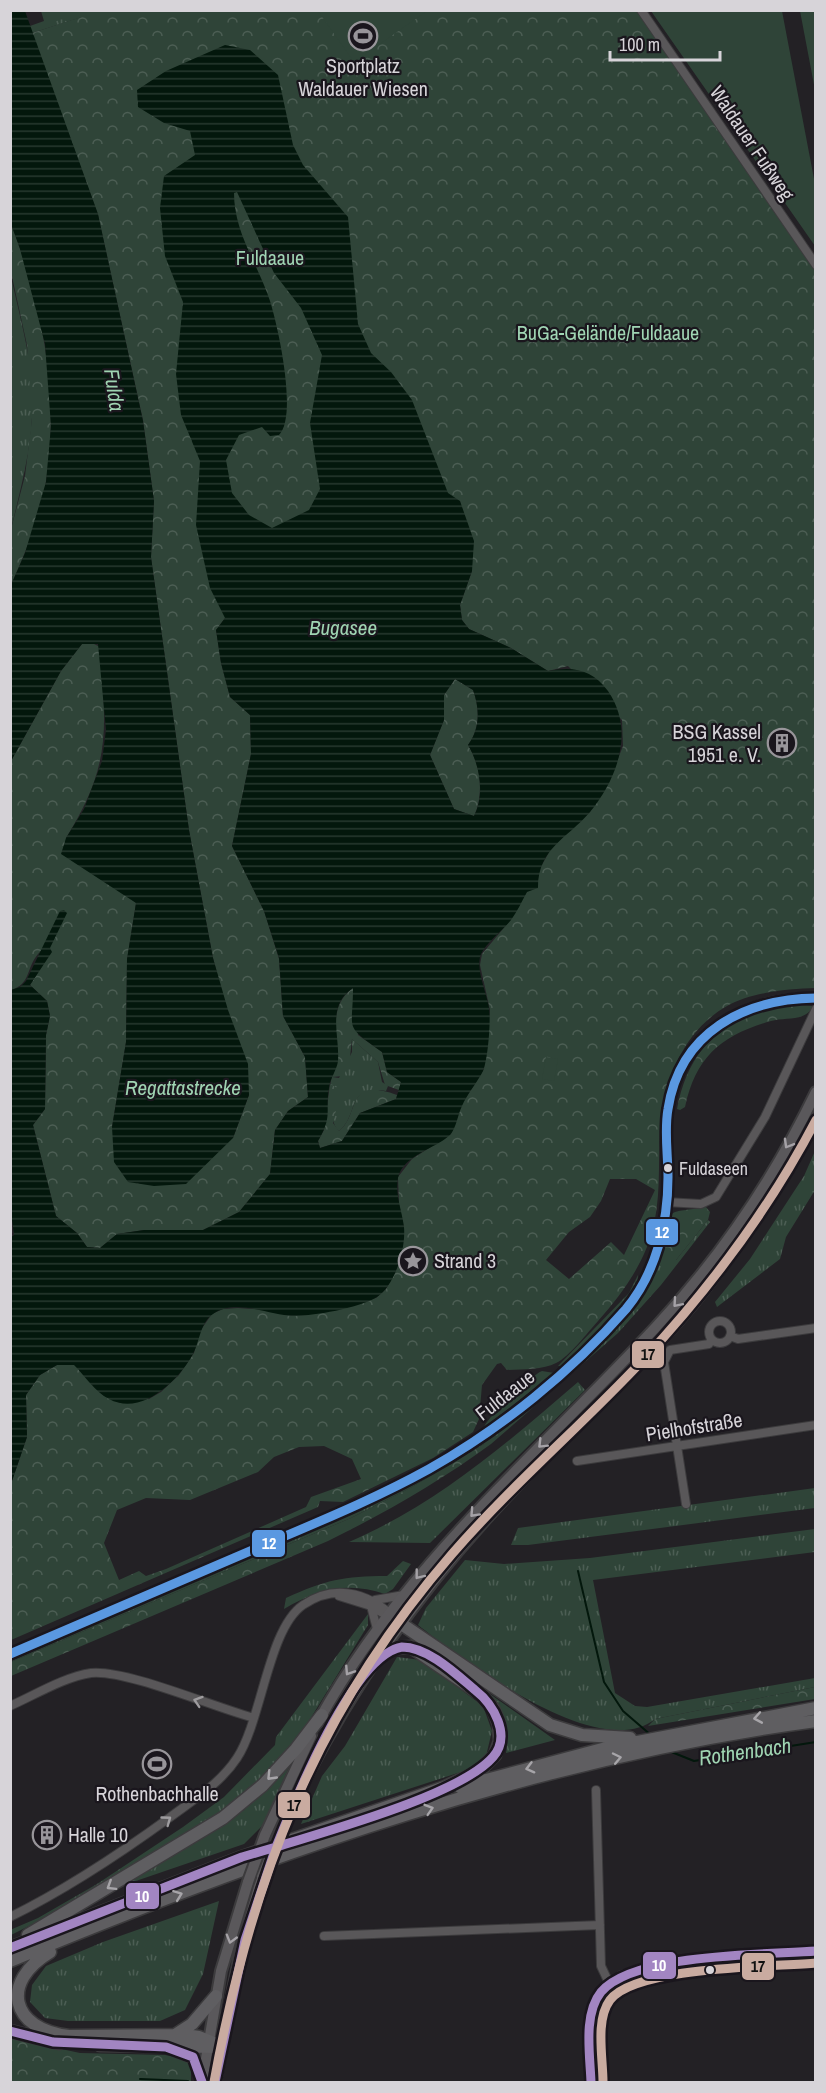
<svg xmlns="http://www.w3.org/2000/svg" width="826" height="2093" viewBox="0 0 826 2093" font-family="'Archivo Narrow',sans-serif">
	<defs>
		<pattern id="grass-tufts" width="24" height="20" patternUnits="userSpaceOnUse" patternTransform="scale(1.5)"><rect width="24" height="20" fill="#2f4438"/><path d="M3 7l-1-3M5 7V3M7 7l1-3M15 17l-1-3M17 17v-4M19 17l1-3" fill="none" stroke="#4c5e54"/></pattern>
		<pattern id="forest-crowns" width="20" height="18" patternUnits="userSpaceOnUse" patternTransform="scale(1.5)"><rect width="20" height="18" fill="#2f4438"/><path d="M2 6a3 3 0 1 1 6 0M12 15a3 3 0 1 1 6 0" fill="none" stroke="#4c5e54"/></pattern>
		<pattern id="water-rules" width="6" height="5" patternUnits="userSpaceOnUse" patternTransform="scale(1.5)"><rect width="6" height="5" fill="#03170c"/><path d="M0 2.5h6" fill="none" stroke="#27382f"/></pattern>
	</defs>
	<rect width="100%" height="100%" fill="#232125"/>
	<path fill="url(#grass-tufts)" d="M 41,11 L 90,11 L 82,17 L 32,33 L 30,26 L 44,21 Z
		M 10,272 C 18,311 30,349 32,389 C 35,437 22,483 11,529 Z
		M 352,1039 L 378,1062 L 382,1082 L 388,1086 L 386,1091 C 346,1084 359,1115 339,1131 C 329,1123 328,1089 332,1077 L 339,1078 L 352,1052 Z
		M 815,1151 L 815,1190 L 786,1237 L 780,1259 L 717,1307 L 715,1302 L 750,1259 L 804,1176 Z
		M 708,1220 L 710,1222 L 661,1285 L 618,1333 L 491,1444 L 484,1444 L 412,1487 L 351,1518 L 11,1662 L 11,1658 L 349,1514 L 449,1460 L 607,1334 L 643,1291 L 661,1247 L 676,1260 Z
		M 638,1275 C 639,1303 583,1347 563,1366 L 558,1366 L 629,1293 Z
		M 542,1371 L 554,1373 L 484,1428 C 484,1420 533,1374 542,1371 Z
		M 578,1382 L 585,1390 L 430,1543 L 349,1542 C 437,1504 506,1444 578,1382 Z
		M 815,1488 L 815,1508 L 528,1545 L 511,1545 L 518,1528 Z
		M 815,1529 L 815,1552 L 593,1580 L 615,1693 L 635,1706 L 647,1707 L 815,1678 L 815,1687 L 655,1719 C 599,1764 463,1660 418,1625 L 426,1608 L 465,1560 L 504,1564 L 590,1558 Z
		M 368,1614 L 368,1625 L 296,1742 L 242,1797 L 200,1825 L 69,1906 L 11,1935 L 10,1930 L 38,1918 L 97,1884 L 183,1827 L 224,1797 L 275,1745 L 276,1737 Z
		M 397,1657 L 421,1660 L 483,1706 L 492,1731 L 486,1756 L 467,1770 L 301,1824 L 322,1776 L 345,1746 Z
		M 490,1694 L 555,1740 L 506,1753 C 510,1728 506,1714 490,1694 Z
		M 289,1767 L 264,1824 L 244,1844 L 127,1884 L 244,1810 Z
		M 219,1901 L 203,1974 L 185,2010 L 160,2021 L 68,2021 L 45,2018 L 30,2002 L 32,1985 L 46,1966 L 103,1942 Z"/>
	<path fill="url(#forest-crowns)" fill-rule="evenodd" d="M 79,10 L 638,11 L 815,269 L 816,988 C 787,989 752,992 727,1006 C 688,1028 667,1072 661,1115 C 657,1151 662,1188 654,1224 C 646,1261 623,1293 598,1321 C 588,1332 569,1357 556,1363 C 543,1370 522,1369 507,1370 L 501,1363 L 497,1364 L 482,1385 L 479,1419 L 473,1432 L 433,1458 L 343,1502 L 320,1501 L 318,1507 L 11,1640 L 11,1484 L 27,1437 L 26,1395 L 40,1375 L 57,1365 L 74,1364 L 103,1395 L 120,1403 L 149,1399 L 161,1392 L 179,1375 L 194,1353 L 200,1331 L 212,1314 L 223,1309 L 238,1308 L 270,1310 L 292,1316 L 321,1312 L 376,1298 L 386,1289 L 395,1273 L 403,1242 L 404,1228 L 399,1204 L 398,1177 L 412,1159 L 451,1134 L 462,1104 L 484,1069 L 490,1010 L 480,965 L 482,954 L 512,918 L 552,847 L 590,812 L 612,774 L 623,746 L 622,720 L 568,666 L 548,671 L 511,648 L 469,629 L 462,620 L 460,605 L 472,571 L 460,501 L 225,618 L 216,630 L 221,663 L 230,697 L 250,715 L 251,754 L 232,846 L 264,911 L 279,959 L 283,1016 L 305,1057 L 308,1097 L 288,1111 L 275,1130 L 270,1174 L 239,1212 L 203,1230 L 144,1230 L 117,1234 L 100,1248 L 87,1247 L 77,1233 L 56,1216 L 33,1125 L 45,1109 L 46,1035 L 50,1016 L 47,1001 L 30,985 L 51,952 L 49,948 L 53,941 C 48,945 42,949 38,954 C 26,968 31,984 11,990 L 11,761 L 61,671 L 82,644 L 90,642 L 100,647 C 106,729 112,764 66,838 L 136,903 L 127,960 L 126,1042 L 112,1127 L 233,1138 L 249,1095 L 213,958 L 189,830 L 151,557 L 154,501 L 143,420 L 98,215 L 32,33 L 81,17 ZM 610,1179 L 636,1179 L 655,1190 L 624,1255 L 611,1242 L 569,1279 L 546,1260 L 569,1232 L 590,1217 L 601,1201 ZM 324,1446 L 352,1459 L 361,1479 L 311,1497 L 306,1507 L 166,1569 L 146,1576 L 139,1571 L 119,1580 L 104,1543 L 117,1510 L 146,1498 L 190,1500 L 258,1472 L 274,1457 L 299,1447 Z
		M 11,224 C 42,304 60,395 46,481 C 41,516 25,553 11,585 L 11,529 L 25,476 L 32,419 L 27,345 L 11,272 Z
		M 455,679 L 473,690 C 480,709 480,729 468,745 C 481,766 484,795 474,816 L 454,809 L 430,755 L 444,720 L 444,695 Z
		M 353,988 L 358,1035 L 382,1052 L 387,1072 L 401,1082 L 399,1090 L 385,1085 L 378,1062 L 352,1039 L 349,1066 L 343,1076 L 332,1077 C 343,1048 323,1009 353,988 Z
		M 802,1005 L 813,1006 C 806,1022 785,1017 771,1021 C 722,1035 696,1056 685,1107 L 680,1110 L 677,1109 C 690,1040 733,1010 802,1005 Z
		M 330,1084 L 341,1090 L 333,1123 L 339,1131 C 361,1114 344,1076 397,1095 L 396,1099 L 360,1113 L 342,1141 L 320,1148 L 318,1141 L 324,1130 Z
		M 706,1207 L 710,1212 L 708,1220 L 676,1260 L 670,1262 L 661,1247 C 671,1204 667,1214 706,1207 Z
		M 484,1444 L 491,1444 C 439,1482 385,1513 328,1541 L 11,1676 L 11,1662 L 351,1518 L 412,1487 Z
		M 403,1561 L 411,1564 L 393,1589 L 385,1594 C 348,1581 317,1589 284,1609 L 286,1598 C 325,1580 344,1576 387,1576 Z
		M 815,1687 L 815,1699 L 648,1726 L 655,1719 Z
		M 10,2038 L 80,2053 L 165,2055 L 191,2060 L 191,2082 L 11,2082 Z"/>
	<path fill="#2f4438" d="M 318,11 L 427,11 L 354,62 Z
		M 651,11 L 782,11 L 815,184 L 815,246 Z
		M 800,11 L 815,11 L 815,90 Z
		M 546,1057 L 558,1059 L 554,1081 L 542,1079 Z"/>
	<path fill="url(#water-rules)" fill-rule="evenodd" d="M 25,11 L 98,214 L 143,421 L 154,501 L 151,557 L 189,830 L 213,958 L 228,1010 L 248,1064 L 249,1095 L 233,1138 L 186,1184 L 154,1186 L 128,1182 L 114,1162 L 112,1127 L 126,1042 L 127,959 L 136,903 L 61,854 L 66,838 L 84,809 L 102,761 L 106,730 L 98,644 L 82,644 L 61,671 L 11,761 L 11,585 L 25,553 L 46,482 L 51,426 L 45,344 L 20,249 L 11,224 L 11,11 Z
		M 225,45 L 250,50 L 278,75 L 293,145 L 303,165 L 348,217 L 358,324 L 371,353 L 391,372 L 412,400 L 448,493 L 460,501 L 474,541 L 472,571 L 460,605 L 462,620 L 469,629 L 511,648 L 548,671 C 573,666 592,669 608,691 C 635,730 618,778 590,812 C 567,839 538,848 538,888 L 527,892 C 522,901 517,912 511,920 C 502,931 487,942 481,954 C 475,969 487,993 489,1008 C 491,1021 488,1059 483,1071 C 477,1083 467,1094 462,1106 C 458,1114 456,1129 450,1135 C 435,1149 403,1155 398,1178 C 395,1195 402,1211 404,1227 C 406,1249 395,1285 377,1297 C 360,1308 313,1316 293,1316 C 269,1315 235,1298 213,1314 C 200,1323 200,1341 193,1354 C 179,1380 142,1417 109,1399 C 95,1392 85,1376 74,1365 L 57,1365 L 40,1375 L 26,1395 L 27,1437 L 11,1484 L 10,1238 L 14,1235 L 10,1205 L 11,990 L 20,987 L 26,981 L 60,911 L 64,910 L 67,913 L 50,948 L 52,952 L 30,985 L 47,1001 L 50,1016 L 46,1035 L 45,1109 L 33,1125 L 56,1216 L 77,1233 L 87,1247 L 100,1248 L 117,1234 L 144,1230 L 203,1230 L 239,1212 L 270,1174 L 275,1130 L 288,1111 L 308,1097 L 305,1057 L 283,1016 L 279,958 L 264,911 L 232,846 L 251,754 L 250,715 L 230,697 L 221,663 L 216,630 L 225,618 L 210,588 L 196,525 L 200,461 L 181,415 L 176,374 L 183,302 L 165,256 L 160,208 L 164,176 L 195,155 L 190,131 L 164,123 L 138,107 L 137,90 L 166,71 ZM 237,192 L 274,273 L 301,308 L 322,355 L 310,423 L 320,489 L 309,510 L 272,528 L 249,515 L 232,493 L 226,460 L 239,435 L 262,427 L 270,436 L 279,435 C 298,416 278,326 270,301 C 258,264 234,233 234,193 ZM 455,679 L 473,690 C 480,709 480,729 468,745 C 480,765 485,795 474,816 L 454,809 L 430,755 L 444,720 L 444,695 ZM 353,988 C 353,1032 343,1024 382,1052 L 387,1072 L 401,1082 L 396,1099 L 360,1113 L 342,1141 L 320,1148 L 318,1141 C 333,1116 325,1112 329,1088 C 330,1078 337,1070 338,1061 C 340,1035 326,1006 353,988 Z"/>
	<g fill="none" stroke-linecap="round" stroke-linejoin="round">
		<path stroke="#03170c" stroke-width="2" d="M 578,1571 L 604,1682 L 623,1711 L 652,1736
			M 669,1751 L 694,1761 L 816,1742
			M 140,2079 L 188,2081"/>
		<g stroke="#3c3b3d" stroke-width="10">
			<path id="minor" d="M 641,10 L 816,265
				M 666,1202 L 701,1204 L 716,1197 L 765,1117 L 816,1009
				M709 1332a11 11 0 1 1 22 0a11 11 0 1 1-22 0Z
				M 730,1336 L 738,1339 L 816,1328
				M 577,1461 L 816,1425
				M 686,1504 L 664,1362 L 670,1350 L 709,1344 L 711,1340
				M 339,1596 L 371,1606 L 391,1618
				M 375,1600 L 404,1595
				M 371,1606 L 377,1629
				M 10,1654 C 97,1617 184,1580 271,1542 C 330,1516 393,1491 449,1457 C 513,1417 576,1365 626,1308 C 654,1277 666,1227 668,1187 C 669,1161 665,1134 668,1108 C 679,1035 745,993 816,998
				M 10,1706 C 35,1695 64,1677 91,1673 C 125,1669 216,1708 254,1718
				M 596,1790 L 601,1966 L 609,1983
				M 10,1917 C 67,1889 118,1855 169,1818 C 193,1800 220,1784 237,1758 C 262,1720 268,1629 303,1605 C 338,1581 373,1595 400,1623
				M 324,1936 L 600,1925
				M 591,2082 L 590,2030 L 594,2006 L 601,1992 L 621,1975 L 663,1963 L 816,1951"/>
		</g>
		<g stroke="#3c3b3d" stroke-width="14">
			<path id="major" d="M 318,1722 C 403,1567 537,1455 656,1327 C 720,1258 775,1177 816,1092
				M 281,1830 C 340,1697 424,1581 525,1477 C 584,1415 651,1358 704,1290 C 746,1236 781,1179 816,1119
				M 265,1835 L 311,1736
				M 202,2082 L 221,1971 L 248,1882
				M 215,2082 L 241,1949 L 262,1877"/>
		</g>
		<g stroke="#3c3b3d" stroke-width="15">
			<path id="highway" d="M 400,1623 L 550,1725 L 582,1735 L 630,1738
				M 460,1787 L 606,1748 L 816,1708
				M 28,1935 L 223,1818 L 263,1785 L 296,1749 L 322,1715
				M 10,1948 L 242,1857 L 445,1787 L 478,1772 L 495,1755 L 500,1741 L 499,1724 L 493,1708 L 479,1693 L 411,1647 L 394,1648 L 372,1661
				M 50,1952 C 0,1982 10,2029 69,2036 L 185,2035 L 199,2037 L 221,2046
				M 10,1961 C 268,1854 538,1758 816,1721
				M 10,2031 L 59,2043
				M 175,2035 L 192,2024 L 216,1996
				M 100,2045 L 218,2047
				M 176,2050 L 193,2057 L 202,2076"/>
		</g>
		<use href="#minor" stroke="#595759" stroke-width="8"/>
		<use href="#major" stroke="#5a585b" stroke-width="10"/>
		<use href="#highway" stroke="#5f5e61" stroke-width="12"/>
		<g stroke="#3c3b3d" stroke-width="14" stroke-linecap="butt">
			<path id="major-bridge" d="M 262,1877 L 281,1830
				M 248,1882 L 265,1835"/>
		</g>
		<use href="#major-bridge" stroke="#5a585b" stroke-width="10"/>
		<g stroke="#1a161d" stroke-width="14">
			<path id="bus-1" d="M 402,1647 C 428,1647 456,1674 475,1690 C 493,1704 512,1735 493,1757 C 460,1795 327,1831 276,1847 C 294,1802 353,1655 402,1647 Z
				M 10,1948 L 242,1857 L 276,1847
				M 10,2031 L 53,2042 L 166,2047 L 193,2057 L 202,2082
				M 215,2082 L 245,1940 L 276,1847
				M 591,2082 C 590,2055 583,2014 601,1992 C 634,1953 765,1955 816,1951"/>
		</g>
		<g stroke="#1a161d" stroke-width="14">
			<path id="bus-2" d="M 214,2082 C 251,1880 315,1712 452,1554 C 511,1486 581,1426 643,1360 C 711,1287 770,1208 816,1120
				M 603,2082 C 603,2058 595,2020 610,2000 C 636,1966 772,1967 816,1963"/>
		</g>
		<g stroke="#1a161d" stroke-width="14">
			<path id="bus-3" d="M 10,1654 C 92,1619 174,1584 255,1549 C 313,1524 373,1500 429,1469 C 502,1428 571,1372 626,1309 C 656,1273 668,1223 668,1177 C 668,1154 664,1131 668,1109 C 680,1032 744,999 816,998"/>
		</g>
		<use href="#bus-1" stroke="#a285c2" stroke-width="9"/>
		<use href="#bus-2" stroke="#c9aba0" stroke-width="9"/>
		<use href="#bus-3" stroke="#5a98e1" stroke-width="9"/>
	</g>
	<defs><path id="oneway-chevron" d="M-2-3.5L2.5 0L-2 3.5" fill="none" stroke-width="1.6" stroke-linecap="round" stroke-linejoin="round" transform="scale(1.5)"/></defs>
	<g stroke="#a5a2a7">
		<use href="#oneway-chevron" transform="translate(788 1144) rotate(120)"/>
		<use href="#oneway-chevron" transform="translate(677 1303) rotate(131)"/>
		<use href="#oneway-chevron" transform="translate(542 1444) rotate(135)"/>
		<use href="#oneway-chevron" transform="translate(474 1513) rotate(133)"/>
		<use href="#oneway-chevron" transform="translate(419 1575) rotate(128)"/>
		<use href="#oneway-chevron" transform="translate(349 1671) rotate(123)"/>
		<use href="#oneway-chevron" transform="translate(231 1939) rotate(106)"/>
	</g>
	<g stroke="#9e9c9f">
		<use href="#oneway-chevron" transform="translate(198 1701) rotate(-162)"/>
		<use href="#oneway-chevron" transform="translate(167 1820) rotate(-36)"/>
	</g>
	<g stroke="#a7a5a9">
		<use href="#oneway-chevron" transform="translate(758 1718) rotate(170)"/>
		<use href="#oneway-chevron" transform="translate(617 1758) rotate(-12)"/>
		<use href="#oneway-chevron" transform="translate(530 1768) rotate(165)"/>
		<use href="#oneway-chevron" transform="translate(271 1776) rotate(134)"/>
		<use href="#oneway-chevron" transform="translate(429 1809) rotate(-17)"/>
		<use href="#oneway-chevron" transform="translate(111 1886) rotate(148)"/>
		<use href="#oneway-chevron" transform="translate(178 1895) rotate(-21)"/>
	</g>
	<defs>
		<g id="stadium-ring" transform="scale(1.5)"><circle r="9.5" fill="#1a161d" stroke="#98959a" stroke-width="1.5"/><path d="M0-5a6.5 5 0 1 0 0 10a6.5 5 0 1 0 0-10ZM-3.5-1.8h7v3.6h-7Z" fill="#98959a"/></g>
		<g id="building-ring" transform="scale(1.5)"><circle r="9.5" fill="#1a161d" stroke="#98959a" stroke-width="1.5"/><path d="M-4-6H4V6H1V3H-1V6H-4ZM-2.5-4.3h1.7v1.8h-1.7ZM.8-4.3h1.7v1.8H.8ZM-2.5-1h1.7V.8h-1.7ZM.8-1h1.7V.8H.8Z" fill="#98959a"/></g>
		<g id="sight-ring" transform="scale(1.5)"><circle r="9.5" fill="#1a161d" stroke="#98959a" stroke-width="1.5"/><path d="M0-6L1.8-2.2L6-1.7L2.9 1.2L3.7 5.4L0 3.3L-3.7 5.4L-2.9 1.2L-6-1.7L-1.8-2.2Z" fill="#98959a"/></g>
	</defs>
	<g fill-rule="evenodd">
		<use href="#stadium-ring" x="363" y="36"/>
		<use href="#building-ring" x="782" y="743"/>
		<use href="#sight-ring" x="413" y="1261"/>
		<use href="#stadium-ring" x="157" y="1764"/>
		<use href="#building-ring" x="47" y="1835"/>
	</g>
	<g fill="#d7d4d9" stroke="#1a161d" stroke-width="2">
		<circle cx="668" cy="1168" r="5"/>
		<circle cx="710" cy="1970" r="5"/>
	</g>
	<g text-anchor="middle" stroke-width="4.5" stroke-linejoin="round" paint-order="stroke">
		<g font-size="18" fill="#d7d4d9" stroke="#1a161d" text-anchor="start">
			<text x="679" y="1175">Fuldaseen</text>
		</g>
		<g font-size="20" fill="#d7d4d9" stroke="#1a161d">
			<text x="363" y="73">Sportplatz<tspan x="363" dy="23">Waldauer Wiesen</tspan></text>
			<text x="761" y="739" text-anchor="end">BSG Kassel<tspan x="761" dy="23">1951 e. V.</tspan></text>
			<text x="434" y="1268" text-anchor="start">Strand 3</text>
			<text x="157" y="1801">Rothenbachhalle</text>
			<text x="68" y="1842" text-anchor="start">Halle 10</text>
		</g>
		<g font-size="20" fill="#d7d4d9" stroke="#1a161d">
			<text transform="translate(752 143) rotate(56)" y="7">Waldauer Fußweg</text>
			<text transform="translate(505 1395) rotate(-38)" y="7">Fuldaaue</text>
			<text transform="translate(694 1427) rotate(-9)" y="7">Pielhofstraße</text>
		</g>
		<g font-size="20" fill="#a0d5b4" stroke="#1a161d">
			<text x="270" y="265">Fuldaaue</text>
			<text x="608" y="340">BuGa-Gelände/Fuldaaue</text>
		</g>
		<g font-size="21" font-style="italic" fill="#9fd4b2" stroke="#1a161d">
			<text transform="translate(114 390) rotate(82)" y="7">Fulda</text>
			<text x="343" y="635">Bugasee</text>
			<text x="183" y="1095">Regattastrecke</text>
			<text transform="translate(745 1752) rotate(-8)" y="7">Rothenbach</text>
		</g>
	</g>
	<g stroke="#1a161d" stroke-width="2">
		<rect x="645" y="1218" width="34" height="28" rx="6" fill="#5a98e1"/>
		<rect x="631" y="1340" width="34" height="29" rx="6" fill="#c9aba0"/>
		<rect x="251" y="1529" width="35" height="29" rx="6" fill="#5a98e1"/>
		<rect x="277" y="1791" width="34" height="28" rx="6" fill="#c9aba0"/>
		<rect x="125" y="1882" width="35" height="28" rx="6" fill="#a285c2"/>
		<rect x="642" y="1951" width="35" height="29" rx="6" fill="#a285c2"/>
		<rect x="741" y="1952" width="34" height="29" rx="6" fill="#c9aba0"/>
	</g>
	<g font-size="16" text-anchor="middle" font-weight="bold" fill="#fff">
		<text x="662" y="1238">12</text>
		<text x="269" y="1549">12</text>
		<text x="142" y="1902">10</text>
		<text x="659" y="1971">10</text>
	</g>
	<g font-size="16" text-anchor="middle" font-weight="bold" fill="#111">
		<text x="648" y="1360">17</text>
		<text x="294" y="1811">17</text>
		<text x="758" y="1972">17</text>
	</g>
	<rect width="826" height="2093" fill="none" stroke="#d7d4d9" stroke-width="24"/>
	<path d="M610 51v9h110v-9" fill="none" stroke="#d7d4d9" stroke-width="3"/>
	<text x="619" y="51" font-size="18" fill="#d7d4d9" stroke="#1a161d" stroke-width="4.5" paint-order="stroke">100 m</text>
</svg>
